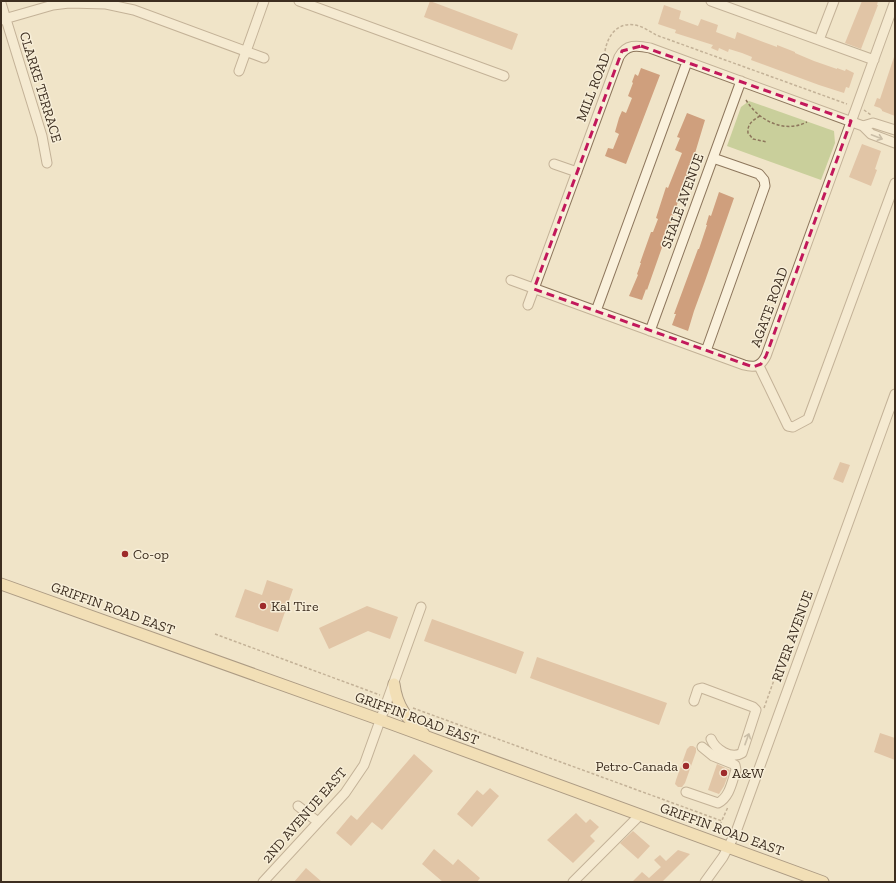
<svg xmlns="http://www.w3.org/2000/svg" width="896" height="883" viewBox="0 0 896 883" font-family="'Zilla Slab',serif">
	<rect width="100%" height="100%" fill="#f0e4c8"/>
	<path fill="#c9cf9b" d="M 749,101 L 834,131 L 835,143 L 821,180 L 727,146 L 741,107 Z"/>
	<path fill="#cf9f7d" d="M 430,1 L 518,34 L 512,50 L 424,17 Z
		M 862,1 L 878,1 L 877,5 L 878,5 L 861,49 L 845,43 Z
		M 664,5 L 681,11 L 679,19 L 698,26 L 701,19 L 718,25 L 716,32 L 735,39 L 737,32 L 777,47 L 777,45 L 795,52 L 795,53 L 814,61 L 837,69 L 837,68 L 845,71 L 846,69 L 854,73 L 849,88 L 846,87 L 844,93 L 819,85 L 751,60 L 752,57 L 742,53 L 729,49 L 728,52 L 719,48 L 718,51 L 711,48 L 713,45 L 675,33 L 676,30 L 658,24 Z
		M 894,57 L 895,58 L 895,116 L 882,111 L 882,110 L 880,108 L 874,106 L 877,98 L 880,99 Z
		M 641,68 L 660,75 L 626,164 L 605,156 L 608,148 L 613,149 L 619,134 L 615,132 L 619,118 L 622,111 L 626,113 L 632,98 L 628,96 L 633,83 L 632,82 L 635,74 L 638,76 Z
		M 687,113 L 705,120 L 683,193 L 680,200 L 679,199 L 647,290 L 646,289 L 642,300 L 629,296 L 638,275 L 637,274 L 641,263 L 640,263 L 651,232 L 653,232 L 658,219 L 656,218 L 666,187 L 668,188 L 682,153 L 675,150 L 680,138 L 677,137 Z
		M 862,144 L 881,151 L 875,169 L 877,170 L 871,186 L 849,177 Z
		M 719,192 L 734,198 L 705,281 L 694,311 L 688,331 L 672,325 L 676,314 L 674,314 L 698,249 L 699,249 L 707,225 L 706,225 L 709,215 L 711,216 Z
		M 840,462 L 850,465 L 843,483 L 833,479 Z
		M 267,580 L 293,589 L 278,632 L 235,617 L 245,589 L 262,595 Z
		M 367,606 L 398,617 L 390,639 L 368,631 L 329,649 L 319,628 Z
		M 432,619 L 524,652 L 516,674 L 424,641 Z
		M 537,657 L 667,703 L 659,725 L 530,678 Z
		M 880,733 L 895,738 L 895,760 L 874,752 Z
		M 690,746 L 693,746 L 696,748 L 696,752 L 685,783 L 682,787 L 678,787 L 675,784 L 676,780 L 687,749 Z
		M 414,754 L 433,771 L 382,830 L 372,822 L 351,846 L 336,833 L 351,815 L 357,820 Z
		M 717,764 L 730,770 L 724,786 L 719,794 L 708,790 Z
		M 490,788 L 499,796 L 472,827 L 457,814 L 477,790 L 483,795 Z
		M 576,813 L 586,823 L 590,819 L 599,827 L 590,836 L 595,841 L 573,863 L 547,840 Z
		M 633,831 L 650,846 L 638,859 L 620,843 Z
		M 434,849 L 453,865 L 458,859 L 480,878 L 477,882 L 443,882 L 422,864 Z
		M 678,850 L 690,854 L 662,882 L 632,882 L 642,872 L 649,878 L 661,867 L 654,860 L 660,855 L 666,861 Z
		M 306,868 L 322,882 L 294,882 Z"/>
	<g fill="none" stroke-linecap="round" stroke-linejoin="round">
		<g stroke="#8d765c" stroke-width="11">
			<path id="minor" d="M 299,1 L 504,76
				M 711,1 L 874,60
				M 1,3 L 42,136 L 47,163
				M 1,20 L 53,5 L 69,3 L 106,4 L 134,10 L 264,58
				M 819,40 L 834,1
				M 239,71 L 264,1
				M 863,126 L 873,123 L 895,130
				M 554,164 L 577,172
				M 511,280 L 744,365 C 755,368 761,366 766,356 L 895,1
				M 528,305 L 619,57 C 626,44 637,45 650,48 L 863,126 L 871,134 L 895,143
				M 596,311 L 687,62
				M 650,331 L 741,81
				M 706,351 L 765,186 L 764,180 L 759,174 L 713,158
				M 759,366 L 788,426 L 793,427 L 808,419 L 895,183
				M 694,701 L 698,689 L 702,688 L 753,707 L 756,710 L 742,753 C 731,760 715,749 711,739
				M 686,792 L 718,803 C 730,797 732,781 736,770 L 735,765 L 733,764 L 713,756 L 702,747
				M 298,806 L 318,822
				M 263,882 L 345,793 L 364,765 L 421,607
				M 573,882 L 640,815
				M 705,882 L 723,857 L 736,832 L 895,394"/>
		</g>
		<g stroke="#5b4430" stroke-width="13">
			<path id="major" d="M 1,584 L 381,720 L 823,882
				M 394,684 C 397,708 407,718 424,734"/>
		</g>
		<path stroke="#8d765c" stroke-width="1.5" stroke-dasharray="3 2" stroke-linecap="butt" d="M 605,51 C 608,34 619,20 639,26 C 645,28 651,32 656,35 L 847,104
			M 746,100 C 758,120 784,134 807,122
			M 864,110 L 871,115
			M 760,116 C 753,120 747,124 748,133 L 753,139 L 767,142
			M 215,634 L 380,695
			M 413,708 L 722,821
			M 764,708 L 774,680
			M 718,829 L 728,807"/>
		<use href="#minor" stroke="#faf1dc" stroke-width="9"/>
		<use href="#major" stroke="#f3d9a0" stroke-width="11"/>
	</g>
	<defs><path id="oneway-shaft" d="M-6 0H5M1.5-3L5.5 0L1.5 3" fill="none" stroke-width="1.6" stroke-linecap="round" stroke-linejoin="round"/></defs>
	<g stroke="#9c907e">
		<use href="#oneway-shaft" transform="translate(877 137) rotate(21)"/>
		<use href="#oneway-shaft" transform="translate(747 739) rotate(-70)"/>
	</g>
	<path d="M0 0H896V883H0ZM 641,46 L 851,121 L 766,356 L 761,364 L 753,367 L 534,289 L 622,51 Z" fill="#f0e4c8" fill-opacity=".55" fill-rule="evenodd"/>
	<path fill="none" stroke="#c2185b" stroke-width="3" stroke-dasharray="8 5" stroke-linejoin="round" d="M 641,46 L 851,121 L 766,356 L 761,364 L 753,367 L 534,289 L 622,51 Z"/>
	<g fill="#9e2a2b" stroke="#f7eed8" stroke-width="1.5">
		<circle cx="125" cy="554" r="4"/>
		<circle cx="263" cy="606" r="4"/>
		<circle cx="686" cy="766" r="4"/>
		<circle cx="724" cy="773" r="4"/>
	</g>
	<g text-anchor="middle" stroke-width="3" stroke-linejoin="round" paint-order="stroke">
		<g font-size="14" fill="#3d2e20" stroke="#f7eed8">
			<text transform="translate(41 87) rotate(73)" y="5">CLARKE TERRACE</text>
			<text transform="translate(593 87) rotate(-69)" y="5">MILL ROAD</text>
			<text transform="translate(682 201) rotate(-70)" y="5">SHALE AVENUE</text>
			<text transform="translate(769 307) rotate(-70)" y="5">AGATE ROAD</text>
			<text transform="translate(113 608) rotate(20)" y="5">GRIFFIN ROAD EAST</text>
			<text transform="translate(792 636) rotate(-70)" y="5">RIVER AVENUE</text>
			<text transform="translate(417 718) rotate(20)" y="5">GRIFFIN ROAD EAST</text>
			<text transform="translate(304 815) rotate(-49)" y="5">2ND AVENUE EAST</text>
			<text transform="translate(722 829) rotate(20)" y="5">GRIFFIN ROAD EAST</text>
		</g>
		<g font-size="14" fill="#3d2e20" stroke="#f7eed8" text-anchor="start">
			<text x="133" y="559">Co-op</text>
			<text x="271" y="611">Kal Tire</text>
			<text x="678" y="771" text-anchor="end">Petro-Canada</text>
			<text x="732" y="778">A&amp;W</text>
		</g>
	</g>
	<rect width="896" height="883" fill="none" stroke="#3d2e20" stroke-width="4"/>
</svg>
